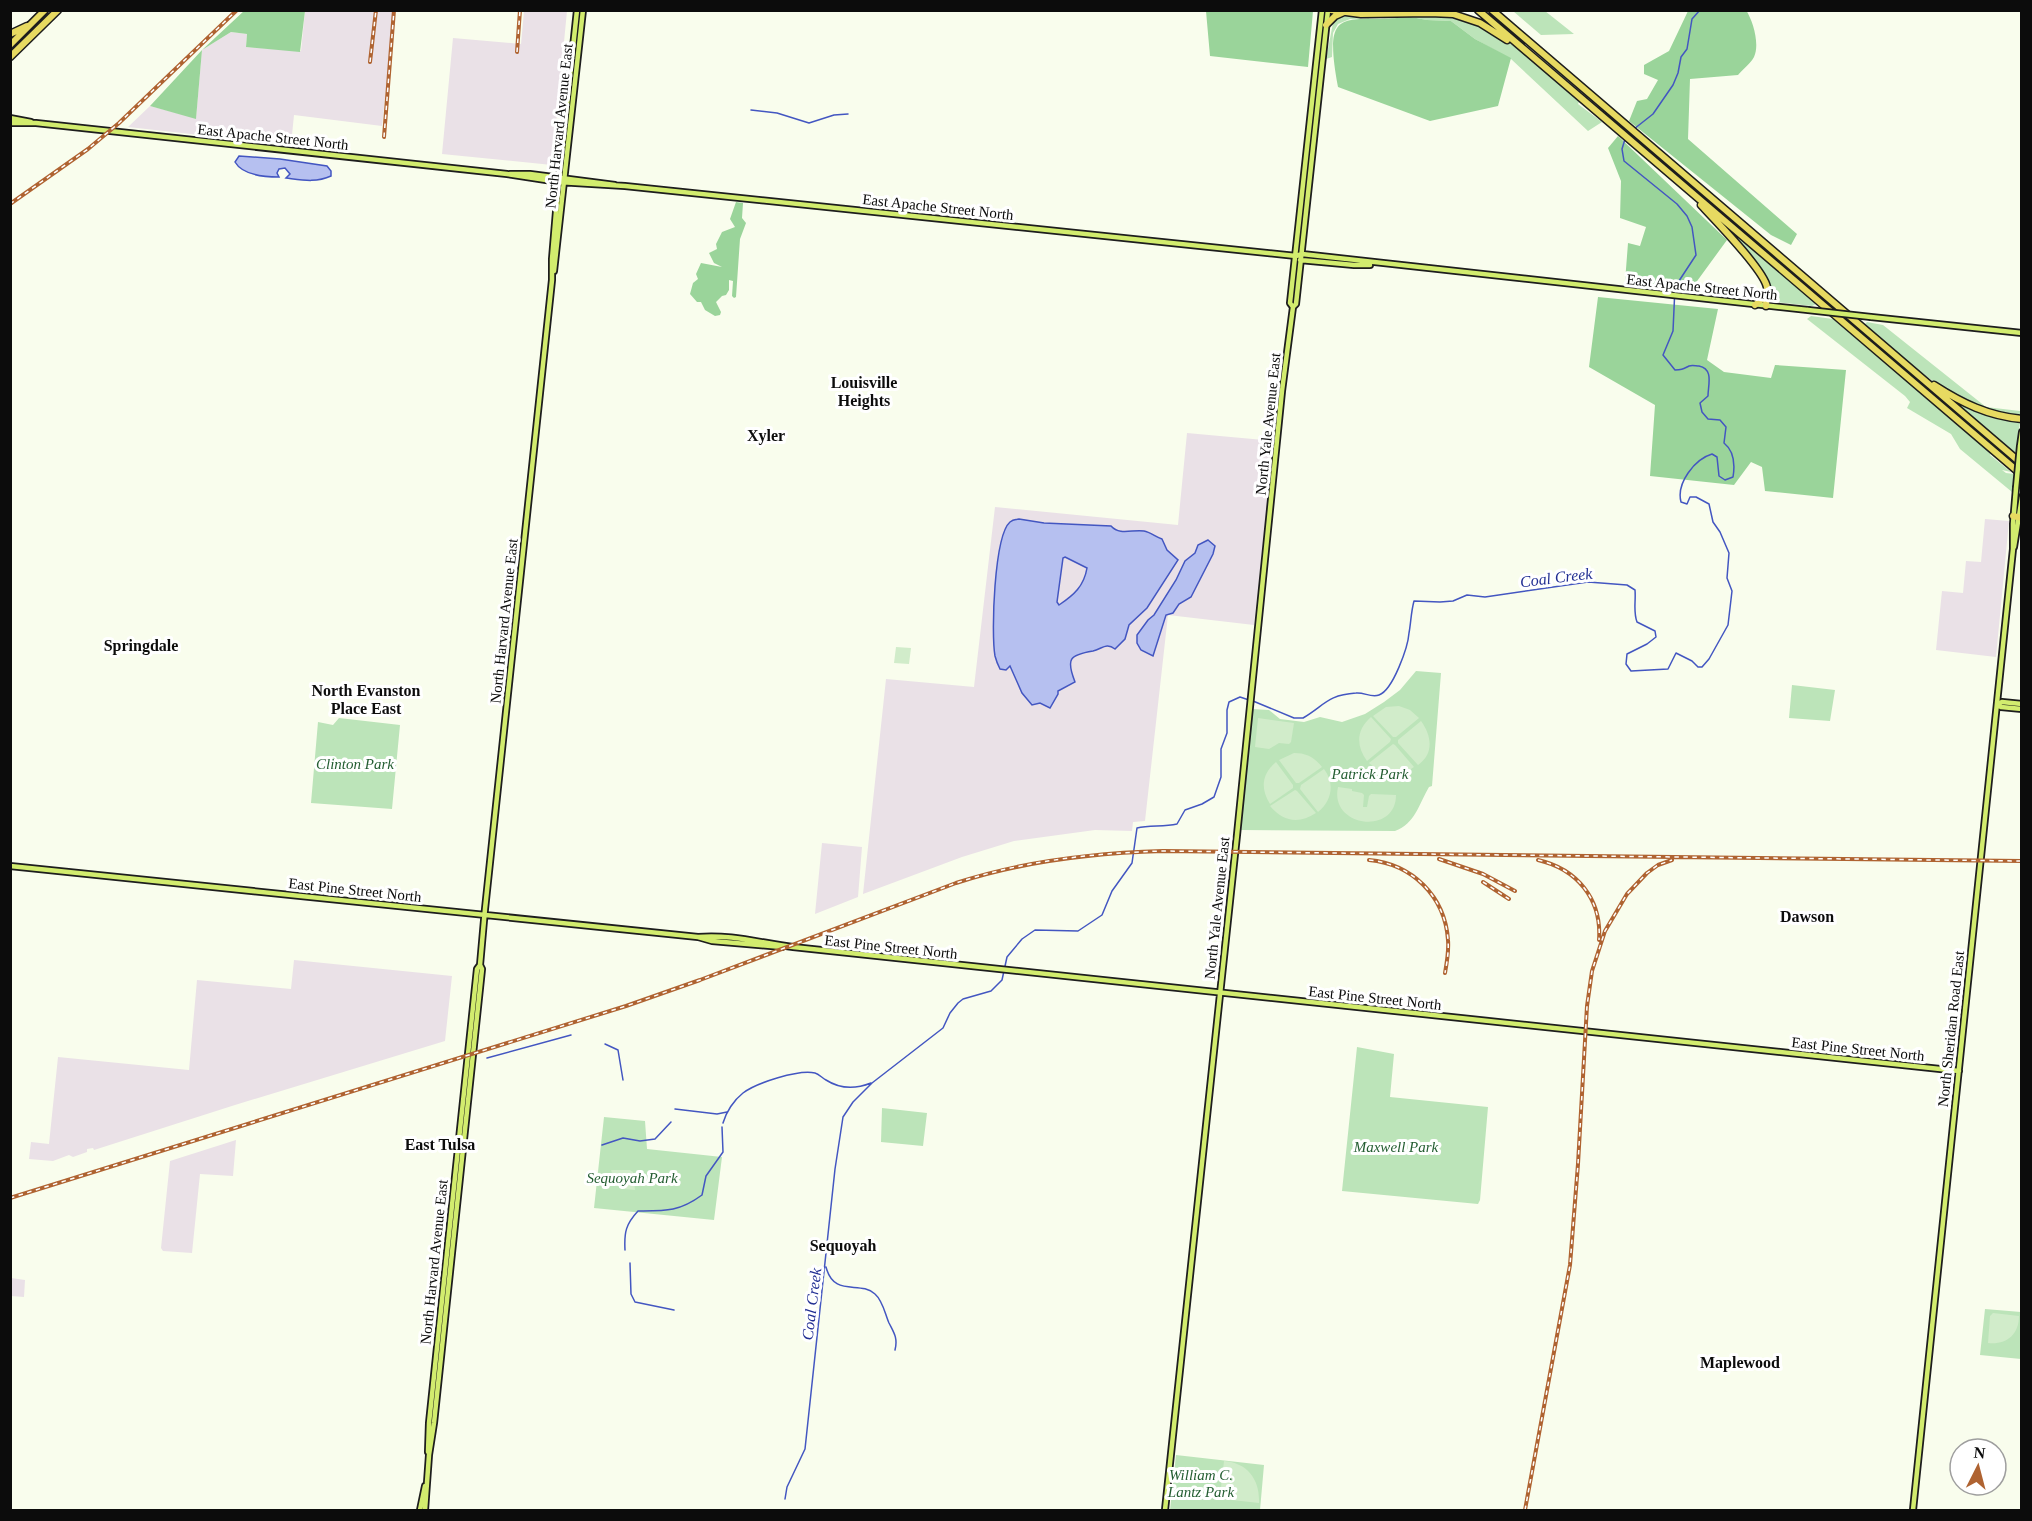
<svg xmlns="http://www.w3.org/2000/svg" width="2032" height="1521" viewBox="0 0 2032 1521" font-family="Georgia,serif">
	<rect width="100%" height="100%" fill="#f9fded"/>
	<path fill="#eae1e7" d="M 305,11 L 394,11 L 382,126 L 294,115 L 291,145 L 128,127 L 150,106 L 196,118 L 202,50 L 231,32 L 247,34 L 246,47 L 301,51 Z
		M 524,11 L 567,11 L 552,165 L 442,154 L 453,38 L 521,44 Z
		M 1187,433 L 1274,441 L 1254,625 L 1168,615 L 1145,821 L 1133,822 L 1132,831 L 1095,830 L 1014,841 L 962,857 L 863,894 L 886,679 L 974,687 L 995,507 L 1178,525 Z
		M 1985,519 L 2009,521 L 1996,657 L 1936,650 L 1942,591 L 1963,593 L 1966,561 L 1981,562 Z
		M 822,843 L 862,847 L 858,897 L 815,914 Z
		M 294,960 L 452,976 L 445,1041 L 235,1105 L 94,1150 L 93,1148 L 87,1149 L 87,1152 L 73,1157 L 69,1155 L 53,1161 L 29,1159 L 31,1142 L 49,1144 L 58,1057 L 189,1070 L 197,980 L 291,989 Z
		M 236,1140 L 233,1176 L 200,1174 L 192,1253 L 163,1251 L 161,1248 L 170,1161 Z
		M 11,1278 L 25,1280 L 24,1297 L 11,1296 Z"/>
	<path fill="#bce4b9" d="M 1513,11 L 1545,11 L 1574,34 L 1541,35 Z
		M 1345,15 C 1379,17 1424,10 1455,17 C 1501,26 1545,73 1579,102 L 1578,104 L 1602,122 L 1588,131 L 1511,59 L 1475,39 L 1451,21 L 1427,20 L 1411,17 L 1350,19 L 1338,24 L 1333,33 L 1332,57 L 1326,59 L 1333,23 L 1336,19 Z
		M 1643,143 L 1658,158 L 1832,307 L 1830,308 L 1640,146 Z
		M 1723,224 L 1818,303 L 1812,306 L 1768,301 L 1770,290 Z
		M 1811,316 L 1833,319 L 1991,453 L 1990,455 L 2011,472 L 2002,470 L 2006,473 L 2014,474 L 2012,492 L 1960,449 L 1951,434 L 1907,408 L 1910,402 L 1905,396 L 1807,319 Z
		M 1843,319 L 1849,321 L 2015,463 L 2015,467 Z
		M 1867,322 L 1883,325 L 1986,407 L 2020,411 L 2020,414 C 2013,417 2009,415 2002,414 C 1948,402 1906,359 1864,325 Z
		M 1948,396 L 2020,422 L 2016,455 Z
		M 1416,671 L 1441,673 L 1432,786 L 1429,787 C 1419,804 1415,824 1395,831 L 1241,830 L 1252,709 L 1269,710 L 1280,719 L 1304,722 L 1320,717 L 1342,722 L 1365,714 L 1384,702 L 1400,690 Z
		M 1792,685 L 1835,690 L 1830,721 L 1789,718 Z
		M 339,718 L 400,725 L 392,809 L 311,803 L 318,722 L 333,725 Z
		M 1357,1047 L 1394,1054 L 1390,1097 L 1488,1107 L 1480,1200 L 1478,1204 L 1342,1191 Z
		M 882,1108 L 927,1113 L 923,1146 L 881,1142 Z
		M 604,1117 L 645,1121 L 647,1149 L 722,1157 L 714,1220 L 594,1208 Z
		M 1985,1309 L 2021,1312 L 2021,1359 L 1980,1355 Z
		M 1176,1455 L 1264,1465 L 1260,1510 L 1170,1510 Z"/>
	<path fill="#9ad49a" d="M 245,10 L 305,11 L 300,52 L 246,47 L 247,34 L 231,32 L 202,50 L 196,119 L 150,106 L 202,50 Z
		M 1206,11 L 1313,11 L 1308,67 L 1210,56 Z
		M 1688,11 L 1746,10 C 1753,21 1760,44 1754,57 C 1751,63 1743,69 1738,75 L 1690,79 L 1688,139 L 1797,234 L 1791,245 L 1771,235 L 1629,121 L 1637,101 L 1647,99 L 1658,80 L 1644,74 L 1644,65 L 1669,51 Z
		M 1411,17 L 1427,20 L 1451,21 L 1475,39 L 1511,58 L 1498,106 L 1430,121 L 1338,87 C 1322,1 1345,24 1411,17 Z
		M 1618,136 L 1727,240 L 1692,288 L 1625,282 L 1628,243 L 1640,246 L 1646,227 L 1620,218 L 1621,181 L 1608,148 Z
		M 736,202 L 743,203 L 742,218 L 746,223 L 740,239 L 736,297 L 734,298 L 732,296 L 733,281 L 729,280 L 729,290 L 726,295 L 722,296 L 716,302 L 721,312 L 720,315 L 715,316 L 705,310 L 701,302 L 697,302 L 690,294 L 693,283 L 698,279 L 696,274 L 701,263 L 722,267 L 714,263 L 709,253 L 717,249 L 716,244 L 722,232 L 735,227 L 730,219 Z
		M 1598,297 L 1718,309 L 1707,360 L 1724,372 L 1771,378 L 1775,365 L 1846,370 L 1833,498 L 1765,491 L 1762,467 L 1751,462 L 1734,485 L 1650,476 L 1655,405 L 1589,367 Z"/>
	<path fill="#d1ecca" d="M 896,647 L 911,648 L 909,664 L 894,663 Z
		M 1399,706 L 1410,710 L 1419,718 L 1396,737 L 1393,737 L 1373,716 L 1386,707 Z
		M 1371,717 L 1391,739 L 1390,742 L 1367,761 C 1356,746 1356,730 1371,717 Z
		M 1258,718 L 1294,723 L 1291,742 L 1289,744 L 1279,743 L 1269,749 L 1255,747 Z
		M 1421,721 C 1432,736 1434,754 1418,765 L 1398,743 L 1398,740 Z
		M 1393,744 L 1395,745 L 1414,767 C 1397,778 1384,776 1369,763 Z
		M 1294,753 C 1306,753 1314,757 1322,767 L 1299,783 L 1296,783 L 1279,760 Z
		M 1276,762 L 1293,785 L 1293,788 L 1270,804 C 1260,788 1262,774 1276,762 Z
		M 1324,769 C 1335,783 1332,801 1318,812 L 1300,789 L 1301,785 Z
		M 1338,787 L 1352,789 L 1352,791 L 1362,793 L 1364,795 L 1363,807 L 1367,807 L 1369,796 L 1371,794 L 1396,795 C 1396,836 1329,827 1338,787 Z
		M 1295,790 L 1297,791 L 1316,813 C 1298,825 1283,821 1270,806 Z
		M 611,1170 L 630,1170 L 633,1172 L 635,1190 L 624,1189 L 615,1184 Z
		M 1993,1313 L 2019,1316 C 2019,1335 2006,1345 1988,1343 L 1990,1316 Z
		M 1224,1461 C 1248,1463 1260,1480 1259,1503 L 1223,1499 L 1220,1496 Z"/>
	<path fill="#b6c0f0" stroke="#4356c1" stroke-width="1.5" fill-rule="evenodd" d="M 239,156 L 280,159 L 327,166 L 331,171 L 331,176 C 316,183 302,180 286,178 L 290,174 L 285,168 L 279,169 L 277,173 L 279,177 C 265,177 243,176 235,162 Z
		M 1019,519 L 1044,523 L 1111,526 C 1120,536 1133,529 1144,531 C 1150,532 1156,537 1162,539 L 1167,550 L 1178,560 L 1147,608 L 1129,625 L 1125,639 L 1115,649 C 1106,642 1102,649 1093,651 C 1069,655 1066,659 1075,682 L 1058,691 L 1058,694 L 1050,708 L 1040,703 L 1032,705 L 1022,693 L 1010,666 L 1006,670 L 1000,669 C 998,665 996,660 995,656 C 991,634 994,536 1010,522 C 1014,519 1015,520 1019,519 ZM 1065,557 L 1087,568 C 1084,586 1074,595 1059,605 L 1057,602 L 1063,558 Z
		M 1208,540 L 1215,546 L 1213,554 L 1191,597 L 1179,604 L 1173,613 L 1166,615 L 1153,656 L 1141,650 L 1137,643 L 1137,635 L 1148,620 L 1154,615 L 1176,580 L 1185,561 L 1195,553 L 1198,545 Z"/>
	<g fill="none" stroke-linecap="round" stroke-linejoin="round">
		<path stroke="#4356c1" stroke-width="1.5" d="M 751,110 L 777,113 L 809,123 L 834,115 L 848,114
			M 1634,129 L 1653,114 L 1673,85 L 1678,73 L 1681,57 L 1687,49 L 1692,19 L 1700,10
			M 1253,701 L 1294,718 L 1303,718 C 1325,705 1327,695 1356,693 C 1364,692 1371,698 1379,695 C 1393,690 1408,647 1409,633 C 1411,622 1411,612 1414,601 L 1440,602 L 1453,601 L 1467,595 L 1485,597 L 1588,582 L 1627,585 L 1635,590 C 1636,602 1633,611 1637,622 L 1655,631 L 1656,637 L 1647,644 L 1627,654 L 1626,664 L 1631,671 L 1668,669 L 1676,653 L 1692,661 L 1698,667 L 1702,667 L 1709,659 L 1728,625 L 1732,591 L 1727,578 L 1729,553 L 1720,532 L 1713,522 L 1709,504 L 1696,497 L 1690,497 L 1687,504 L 1681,502 C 1676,483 1695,459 1712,454 L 1717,457 L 1719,476 L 1725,480 L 1733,477 C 1735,465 1734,451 1724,443 L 1726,427 L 1720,420 L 1708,419 L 1702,412 L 1700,403 L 1708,396 C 1708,385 1714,369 1699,366 C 1696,366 1692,365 1689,366 C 1683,369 1682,370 1675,370 L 1663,355 L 1673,331 L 1675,287 L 1696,255 L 1692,227 L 1687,216 L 1677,204 L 1624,161 L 1622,149 L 1625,139
			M 605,1044 L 618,1050 L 623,1080
			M 487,1058 L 571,1035
			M 675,1109 L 717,1114 L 727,1112
			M 723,1123 C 726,1112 734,1100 743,1093 C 756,1083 799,1069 815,1073 C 819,1074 822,1078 826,1080 C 840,1089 856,1089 871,1083
			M 602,1145 L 623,1138 L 640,1141 L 655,1139 L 671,1122
			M 625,1250 C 624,1232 626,1224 638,1211 C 665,1211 679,1212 702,1195 L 706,1176 L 723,1152 L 722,1127
			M 630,1263 L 631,1294 L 635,1302 L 674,1310
			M 826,1267 C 834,1298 860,1280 875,1294 C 883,1301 885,1314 889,1323 C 894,1333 898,1338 895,1350
			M 785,1499 L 787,1487 L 805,1449 L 835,1169 L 843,1117 L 853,1102 L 872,1083 L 943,1028 L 950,1013 L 958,1003 L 963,999 L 991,991 L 1002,980 L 1007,957 L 1022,939 L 1035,930 L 1078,931 L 1102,915 L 1112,891 L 1132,863 L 1137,828 C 1150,825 1163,827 1177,824 L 1185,810 L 1202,804 L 1214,797 L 1221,777 L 1221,749 L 1227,733 L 1227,710 L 1229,702 L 1240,697 L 1249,700"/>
		<g stroke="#1d1d1d" stroke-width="8">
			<path id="major" d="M 10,118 L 31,122
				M 10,123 L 36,123 L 507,174 L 559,182 L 625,186 L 1296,256 L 1302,254 L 1808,310
				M 510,174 L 530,174 L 615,185
				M 1300,260 L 1354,265 L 1370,265
				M 554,271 L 583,10
				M 1293,307 L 1290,303 L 1322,10
				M 1871,317 L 2022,333
				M 2020,446 L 2022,432
				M 2014,547 L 2022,497
				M 1997,705 L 2002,702 L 2022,704
				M 1997,705 L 2001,707 L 2022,709
				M 10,866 L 698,937 L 712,941 L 782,947
				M 698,937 C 730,934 761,943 793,947 L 1959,1071
				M 428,1452 L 429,1423 L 477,969 L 480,965
				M 420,1510 L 425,1486
				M 425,1510 L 429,1455 L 434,1423 L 482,969 L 480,965 L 485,909 L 552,280 L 552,259 L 558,188 L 577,10
				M 1165,1510 L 1237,835 L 1282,391 L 1293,307 L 1296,304 L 1328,10
				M 1913,1510 L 2013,549 L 2013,524 L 2016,488"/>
		</g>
		<g stroke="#1d1d1d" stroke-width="9">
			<path id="highway" d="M 1331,10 L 1361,14 L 1430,13 L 1453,14 L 1480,23 L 1507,40
				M 1478,10 L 2022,475
				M 1492,10 L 2022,464
				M 1326,25 L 1335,16 L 1344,12
				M 10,34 L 27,26
				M 10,45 L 45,10
				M 10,57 L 58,10
				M 1701,205 C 1716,221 1763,269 1767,287 C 1768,293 1766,300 1766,306
				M 1755,305 L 1766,296
				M 1934,385 C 1962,403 1988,416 2022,419
				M 2013,516 L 2022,518"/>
		</g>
		<use href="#major" stroke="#d2ec6e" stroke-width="4.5"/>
		<use href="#highway" stroke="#e7da61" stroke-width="6"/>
		<g stroke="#af6331" stroke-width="4">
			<path id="rail" d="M 517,52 L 520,10
				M 370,62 L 376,10
				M 384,137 L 394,10
				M 10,204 L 88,149 L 119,123 L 237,10
				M 1439,859 L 1483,874 L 1515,891
				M 1369,860 C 1412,864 1445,896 1448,940 C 1449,951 1447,962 1445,973
				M 1538,860 C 1577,869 1602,899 1599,940
				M 1483,882 L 1509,899
				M 10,1198 L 626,1006 L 700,980 L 956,883 C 1023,861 1092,853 1163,851 L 2022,861
				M 1525,1510 L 1570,1265 L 1578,1164 L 1587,1006 L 1592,971 L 1605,931 L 1627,894 L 1647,873 L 1658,865 L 1672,860"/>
		</g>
		<use href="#rail" stroke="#fff" stroke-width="1.5" stroke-dasharray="4.5" stroke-linecap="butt"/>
		<g stroke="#1d1d1d" stroke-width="8" stroke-linecap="butt">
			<path id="major-bridge" d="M 1808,310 L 1871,317
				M 2016,488 L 2020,446"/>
		</g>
		<use href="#major-bridge" stroke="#d2ec6e" stroke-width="4.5"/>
	</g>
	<g text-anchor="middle" stroke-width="6" stroke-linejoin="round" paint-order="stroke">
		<g font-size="15" fill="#0c0c0c" stroke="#fff">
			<text transform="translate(559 126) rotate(-84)" y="5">North Harvard Avenue East</text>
			<text transform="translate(273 137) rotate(6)" y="5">East Apache Street North</text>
			<text transform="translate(938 207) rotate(6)" y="5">East Apache Street North</text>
			<text transform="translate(1702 287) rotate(6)" y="5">East Apache Street North</text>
			<text transform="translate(1268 424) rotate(-84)" y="5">North Yale Avenue East</text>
			<text transform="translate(504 621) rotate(-84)" y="5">North Harvard Avenue East</text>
			<text transform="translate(355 890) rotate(6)" y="5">East Pine Street North</text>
			<text transform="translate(1217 908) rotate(-84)" y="5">North Yale Avenue East</text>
			<text transform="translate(891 947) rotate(6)" y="5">East Pine Street North</text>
			<text transform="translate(1375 998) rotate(6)" y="5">East Pine Street North</text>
			<text transform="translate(1951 1029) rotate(-84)" y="5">North Sheridan Road East</text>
			<text transform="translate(1858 1049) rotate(6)" y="5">East Pine Street North</text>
			<text transform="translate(434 1262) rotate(-84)" y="5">North Harvard Avenue East</text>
		</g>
		<g font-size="15" font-style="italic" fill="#235d31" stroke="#fff">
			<text x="355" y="769">Clinton Park</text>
			<text x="1370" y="779">Patrick Park</text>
			<text x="1396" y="1152">Maxwell Park</text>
			<text x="632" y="1183">Sequoyah Park</text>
			<text x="1201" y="1480">William C.<tspan x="1201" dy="17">Lantz Park</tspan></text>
		</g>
		<g font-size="16" font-weight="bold" fill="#0c0c0c" stroke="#fff">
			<text x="864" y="388">Louisville<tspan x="864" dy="18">Heights</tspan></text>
			<text x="766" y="441">Xyler</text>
			<text x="141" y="651">Springdale</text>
			<text x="366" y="696">North Evanston<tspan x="366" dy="18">Place East</tspan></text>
			<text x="1807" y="922">Dawson</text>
			<text x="440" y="1150">East Tulsa</text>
			<text x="843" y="1251">Sequoyah</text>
			<text x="1740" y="1368">Maplewood</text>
		</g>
		<g font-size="16" font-style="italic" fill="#212e92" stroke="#fff">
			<text transform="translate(1556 577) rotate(-7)" y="6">Coal Creek</text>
			<text transform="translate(811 1304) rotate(-83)" y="6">Coal Creek</text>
		</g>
	</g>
	<rect width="2032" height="1521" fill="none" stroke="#0c0c0c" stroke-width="24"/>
	<g transform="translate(1978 1467) rotate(6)"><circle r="28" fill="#ffffff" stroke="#9e9e9e" stroke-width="1.5"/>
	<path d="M0-4.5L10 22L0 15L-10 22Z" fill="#af6331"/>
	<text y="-9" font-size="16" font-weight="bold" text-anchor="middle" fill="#0c0c0c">N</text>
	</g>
</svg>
